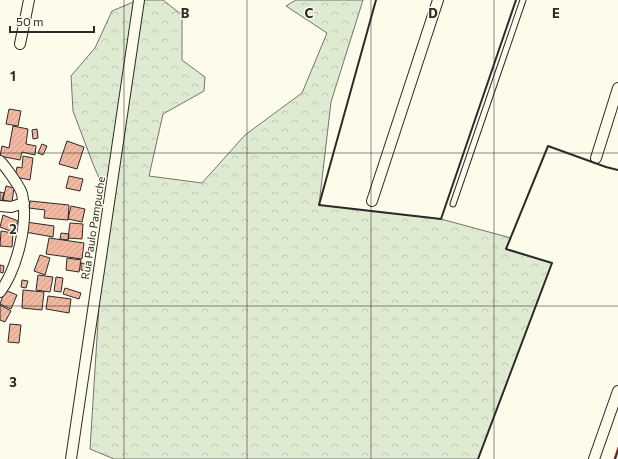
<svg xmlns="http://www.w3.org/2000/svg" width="618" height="459" viewBox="0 0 618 459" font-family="Commissioner,sans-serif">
	<defs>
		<pattern id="forest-crowns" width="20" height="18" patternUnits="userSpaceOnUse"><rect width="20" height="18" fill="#deebd1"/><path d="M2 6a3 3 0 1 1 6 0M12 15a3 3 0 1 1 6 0" fill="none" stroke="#bfcab4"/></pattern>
		<pattern id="building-hatch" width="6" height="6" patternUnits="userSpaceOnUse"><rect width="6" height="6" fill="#f2b8a0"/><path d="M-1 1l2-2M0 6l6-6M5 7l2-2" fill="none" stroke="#d09e8a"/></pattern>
	</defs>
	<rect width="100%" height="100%" fill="#fdfbea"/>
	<path fill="url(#forest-crowns)" stroke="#74746e" d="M 138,0 L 163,0 L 182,15 L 182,60 L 205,77 L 204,91 L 163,114 L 149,176 L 202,183 L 245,135 L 302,93 L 327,33 L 286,6 L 296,0 L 363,0 L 331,102 L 319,205 L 441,219 L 511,238 L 506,249 L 552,263 L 478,459 L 114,459 L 90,449 L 106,194 L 93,164 L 73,111 L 71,76 L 95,48 L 112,11 Z"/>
	<path fill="url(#building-hatch)" stroke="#2b2b2b" d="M 9,109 L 21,111 L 18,126 L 6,124 Z
		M 13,126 L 28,129 L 26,144 L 36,146 L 35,155 L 22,152 L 20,160 L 0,156 L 2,146 L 9,148 Z
		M 37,129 L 38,138 L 33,139 L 32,130 Z
		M 67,141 L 84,147 L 77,169 L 59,164 Z
		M 42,144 L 47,146 L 43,155 L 38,153 Z
		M 23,156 L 33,158 L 30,180 L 15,177 L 17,167 L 22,168 Z
		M 69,176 L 83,179 L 80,191 L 66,188 Z
		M 6,186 L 14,188 L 12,202 L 3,200 Z
		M 0,192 L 4,193 L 2,200 L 8,202 L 7,205 L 0,204 Z
		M 30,201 L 69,205 L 68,220 L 44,218 L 45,210 L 29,208 Z
		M 71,206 L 85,209 L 82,222 L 68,219 Z
		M 3,215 L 18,221 L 13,232 L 0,227 Z
		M 26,222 L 54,226 L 53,237 L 25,232 Z
		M 70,223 L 83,224 L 82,239 L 68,238 Z
		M 1,231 L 13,233 L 12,247 L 0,246 Z
		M 61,233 L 69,234 L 68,240 L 60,239 Z
		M 49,238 L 84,243 L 82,259 L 46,254 Z
		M 40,255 L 50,258 L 45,275 L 34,271 Z
		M 67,258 L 81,260 L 79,272 L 66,270 Z
		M 81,263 L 89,264 L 88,271 L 81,270 Z
		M 0,265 L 4,266 L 3,273 L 0,272 Z
		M 38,275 L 53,277 L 50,292 L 36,290 Z
		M 56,277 L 63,278 L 61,292 L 54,291 Z
		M 22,280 L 28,281 L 26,288 L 21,287 Z
		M 65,288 L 81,293 L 79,299 L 63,294 Z
		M 5,290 L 17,295 L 11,309 L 0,304 Z
		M 23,290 L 44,292 L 42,310 L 22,308 Z
		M 48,296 L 71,299 L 69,313 L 46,309 Z
		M 0,305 L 11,311 L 5,322 L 0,320 Z
		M 10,324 L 21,325 L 19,343 L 8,342 Z"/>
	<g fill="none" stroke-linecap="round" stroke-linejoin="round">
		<g stroke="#2b2b2b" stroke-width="7">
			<path id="service" d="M 453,204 L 523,0"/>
		</g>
		<g stroke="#2b2b2b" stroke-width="12">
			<path id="minor" d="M 20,44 L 29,0
				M 596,158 L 618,88
				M 0,161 C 5,166 21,188 22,194 C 29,222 17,269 0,292
				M 372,201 L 438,0
				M 0,206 L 11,207 L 24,203
				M 71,459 L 139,0
				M 594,459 L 618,391"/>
		</g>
		<use href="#service" stroke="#fdfbea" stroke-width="5"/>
		<use href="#minor" stroke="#fdfbea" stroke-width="10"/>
		<path stroke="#2b2b2b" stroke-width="2" d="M 376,0 L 319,205 L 441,219 L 516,0
			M 478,459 L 552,263 L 506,249 L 548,146 L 606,167 L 618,170
			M 615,459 L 618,450"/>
		<path stroke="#c62828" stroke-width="1" stroke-dasharray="14 3 2 3" stroke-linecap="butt" d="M 614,459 L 618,447"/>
	</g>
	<path fill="none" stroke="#2b2b2b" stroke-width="1" stroke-opacity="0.55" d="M 124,0 L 124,459M 247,0 L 247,459M 371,0 L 371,459M 494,0 L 494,459M 0,153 L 618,153M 0,306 L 618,306"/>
	<g text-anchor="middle" stroke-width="3" stroke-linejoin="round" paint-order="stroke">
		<g font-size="11" fill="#2b2b2b" stroke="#fdfbea">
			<text transform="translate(93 228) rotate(-81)" y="4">Rua Paulo Pampuche</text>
		</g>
	</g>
	<g font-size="13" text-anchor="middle" font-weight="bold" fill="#2b2b2b" stroke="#fdfbea" stroke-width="3" stroke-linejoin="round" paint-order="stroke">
		<text x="185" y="18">B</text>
		<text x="309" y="18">C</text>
		<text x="433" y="18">D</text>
		<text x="556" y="18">E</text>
		<text x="13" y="81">1</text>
		<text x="13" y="234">2</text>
		<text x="13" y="387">3</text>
	</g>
	<path d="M10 26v6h84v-6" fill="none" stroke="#2b2b2b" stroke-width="2"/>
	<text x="16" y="26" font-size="12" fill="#2b2b2b" stroke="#fdfbea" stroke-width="3" paint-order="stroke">50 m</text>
</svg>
